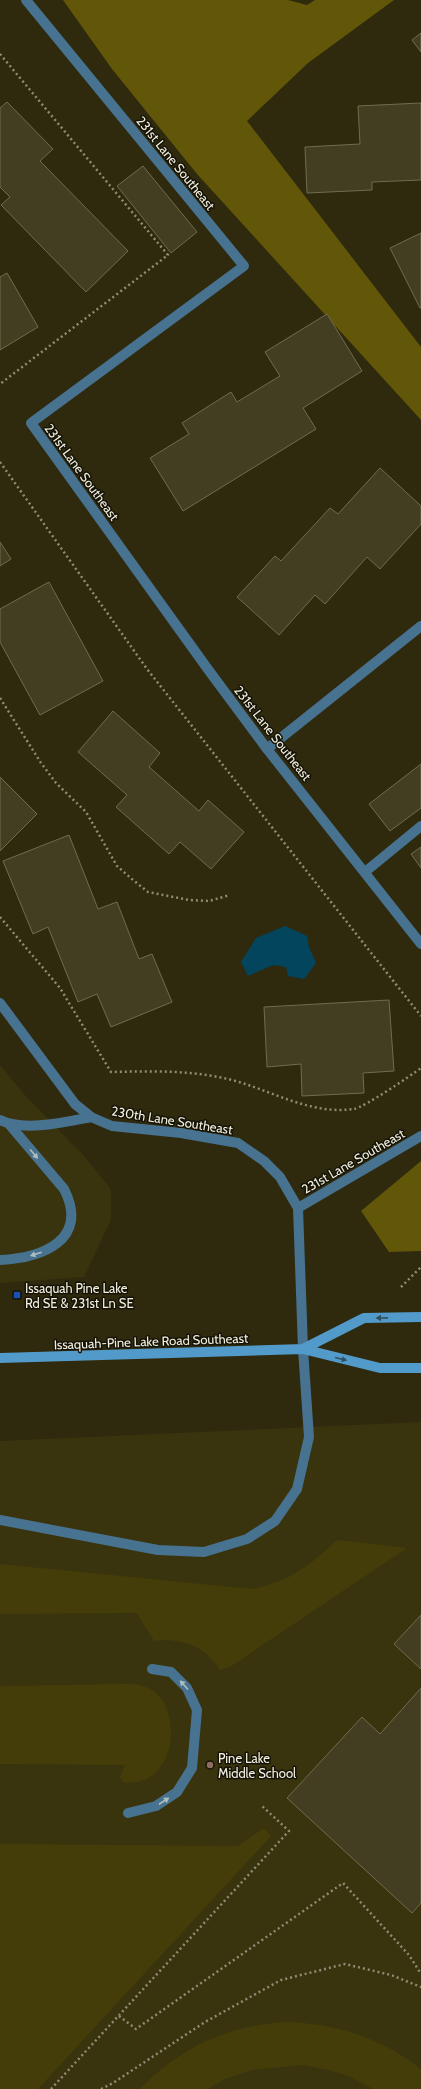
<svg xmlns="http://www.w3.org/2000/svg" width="421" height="2089" viewBox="0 0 421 2089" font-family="Cabin,sans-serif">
	<rect width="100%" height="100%" fill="#2f2a0e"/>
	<path fill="#39330e" d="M 0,1065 L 25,1095 L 84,1156 L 111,1189 L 111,1220 L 84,1277 L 0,1283 Z
		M 421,1422 L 421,2089 L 0,2089 L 0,1441 Z"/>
	<path fill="#453d09" d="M 337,1540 L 407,1548 L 230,1667 L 220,1670 C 204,1645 182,1638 154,1641 L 137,1613 L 0,1614 L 0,1564 L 252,1589 C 291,1581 309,1566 337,1540 Z
		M 122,1684 C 128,1684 137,1684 143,1686 C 179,1696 180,1762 148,1778 C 141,1782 132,1783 124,1783 L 120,1777 L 125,1765 L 0,1764 L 0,1686 Z
		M 264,1828 L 271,1836 L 38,2089 L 0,2089 L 0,1844 L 238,1846 Z
		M 283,2022 C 335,2023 380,2037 421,2069 L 421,2089 L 373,2089 L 348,2076 L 329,2070 L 302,2065 L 252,2070 L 225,2079 L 208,2089 L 140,2089 C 181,2047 225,2027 283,2022 Z"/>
	<path fill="#625609" d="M 63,0 L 288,0 L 307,5 L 315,0 L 394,0 L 308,63 L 247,121 L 421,347 L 421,420 L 197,174 L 112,69 Z
		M 421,1161 L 421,1251 L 389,1252 L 361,1211 Z"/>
	<path fill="#03455d" d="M 285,926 L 307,936 L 309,947 L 316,963 L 304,979 L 288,976 L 286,967 L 273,965 L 248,976 L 241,962 L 256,938 Z"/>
	<path fill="#433e21" stroke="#716c4e" d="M 421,33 L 421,52 L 412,40 Z
		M 7,102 L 53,149 L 40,161 L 128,251 L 86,292 L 1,205 L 10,197 L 0,187 L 0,108 Z
		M 421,103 L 421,180 L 372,182 L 372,190 L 307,193 L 305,147 L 360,144 L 358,106 Z
		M 143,166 L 197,232 L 171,253 L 117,186 Z
		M 421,233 L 421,308 L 420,308 L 390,248 Z
		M 7,273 L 38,327 L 0,350 L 0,277 Z
		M 327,314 L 362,371 L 303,408 L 316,429 L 183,511 L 150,458 L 189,434 L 182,423 L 231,392 L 237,402 L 280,376 L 265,352 Z
		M 380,468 L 421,506 L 421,524 L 380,569 L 367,557 L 325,604 L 315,595 L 279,635 L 237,597 L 275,556 L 281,561 L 330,508 L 338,514 Z
		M 0,542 L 11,559 L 0,566 Z
		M 49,582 L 103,681 L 40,715 L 0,642 L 0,609 Z
		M 113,711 L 160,753 L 149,767 L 199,811 L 208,800 L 244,832 L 211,869 L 180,842 L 169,854 L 116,807 L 127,795 L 78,752 Z
		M 421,764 L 421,808 L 390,831 L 369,804 Z
		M 0,777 L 37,814 L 0,851 Z
		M 69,835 L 98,909 L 117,902 L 139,959 L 152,954 L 172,1002 L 111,1027 L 97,994 L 78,1002 L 48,927 L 33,934 L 3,861 Z
		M 421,847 L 421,868 L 411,854 Z
		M 389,1000 L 394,1071 L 363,1073 L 364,1093 L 302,1096 L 301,1064 L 267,1067 L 264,1007 Z
		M 421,1615 L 421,1669 L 394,1644 Z
		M 421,1688 L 421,1903 L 412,1913 L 287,1798 L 362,1717 L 380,1734 Z"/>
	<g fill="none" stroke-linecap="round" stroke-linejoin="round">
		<path stroke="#908c75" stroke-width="2.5" stroke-dasharray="2 3" stroke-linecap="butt" d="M 0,54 L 168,255 L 0,384
			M 0,462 L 147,669 L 421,1016
			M 0,698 L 41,763 L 56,783 L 86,812 L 117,866 L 133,880 L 148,892 L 189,900 L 209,901 L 230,895
			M 0,917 L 60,988 L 111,1072 C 152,1071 192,1070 232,1080 C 273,1091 310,1115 354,1109 C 365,1107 410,1076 421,1068
			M 401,1287 L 421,1267
			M 119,2016 L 136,2029 L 343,1883 L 409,1955 L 421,1974
			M 51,2089 L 289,1831 L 261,1805
			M 101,2089 L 113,2083 L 205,2022 L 281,1980 L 345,1964 L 391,1975 L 421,1987"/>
		<path stroke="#477290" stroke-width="10" d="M 267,749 L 421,626
			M 365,872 L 421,826
			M 0,1120 C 24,1132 65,1122 91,1117
			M 0,1260 C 42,1258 90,1240 64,1189 L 9,1124
			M 0,1520 L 158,1550 L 204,1552 L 247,1539 L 275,1521 L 297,1489 L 309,1437 L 303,1349
			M 128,1813 L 156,1806 L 177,1792 L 192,1768 L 197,1710 L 187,1688 L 171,1672 L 152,1669"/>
		<path stroke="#477290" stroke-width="10" d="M 26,0 L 244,266 L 31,423 L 207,668 L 267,749 L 421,944
			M 0,1003 L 75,1104 L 91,1117 L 112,1126 L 181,1133 L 238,1143 L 264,1161 L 280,1177 L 298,1208 L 303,1349
			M 298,1208 L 421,1136"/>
		<path stroke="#529aca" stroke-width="10" d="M 303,1349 L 364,1318 L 421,1317
			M 0,1358 L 303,1349 L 380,1368 L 421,1368"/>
	</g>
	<defs><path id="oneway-solid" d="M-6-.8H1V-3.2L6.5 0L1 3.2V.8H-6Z"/></defs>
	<g fill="#aebebf">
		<use href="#oneway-solid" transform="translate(34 1154) rotate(50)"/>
		<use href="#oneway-solid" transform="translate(36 1254) rotate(162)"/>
		<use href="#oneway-solid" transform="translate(184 1685) rotate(-132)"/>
		<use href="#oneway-solid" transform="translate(164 1801) rotate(-33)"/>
	</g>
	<g fill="#30505f">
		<use href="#oneway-solid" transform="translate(382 1318) rotate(179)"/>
		<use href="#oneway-solid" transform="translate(341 1359) rotate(14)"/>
	</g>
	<rect fill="#1a4fb4" stroke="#151307" stroke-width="1.5" x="13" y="1291" width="8" height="8" rx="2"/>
	<circle fill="#8d6e63" stroke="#151307" stroke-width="1.5" cx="210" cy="1765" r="4"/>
	<g text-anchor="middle" stroke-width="3" stroke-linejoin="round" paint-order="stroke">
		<g font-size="13" fill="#f3f0df" stroke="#151307">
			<text transform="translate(176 163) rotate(51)" y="5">231st Lane Southeast</text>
			<text transform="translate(82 472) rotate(54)" y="5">231st Lane Southeast</text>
			<text transform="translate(273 733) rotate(52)" y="5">231st Lane Southeast</text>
			<text transform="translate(172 1120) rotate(9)" y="5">230th Lane Southeast</text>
			<text transform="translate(353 1161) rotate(-30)" y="5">231st Lane Southeast</text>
			<text transform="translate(151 1341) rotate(-2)" y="5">Issaquah-Pine Lake Road Southeast</text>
		</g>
		<g font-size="13" fill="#f3f0df" stroke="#151307" text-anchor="start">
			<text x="25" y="1293">Issaquah Pine Lake<tspan x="25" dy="15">Rd SE &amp; 231st Ln SE</tspan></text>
			<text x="218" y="1763">Pine Lake<tspan x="218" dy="15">Middle School</tspan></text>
		</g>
	</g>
</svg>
